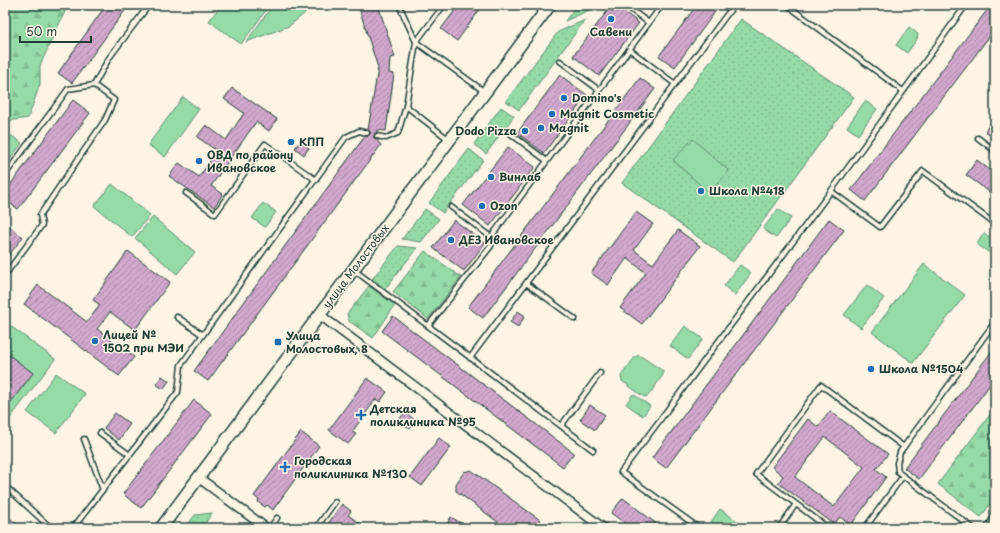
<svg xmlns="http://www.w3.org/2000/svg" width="1000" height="533" viewBox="0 0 1000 533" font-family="'Playpen Sans',sans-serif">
	<defs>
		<pattern id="grass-dots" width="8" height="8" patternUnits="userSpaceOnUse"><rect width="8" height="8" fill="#95dba8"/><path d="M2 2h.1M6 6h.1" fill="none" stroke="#80bd91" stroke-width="1.8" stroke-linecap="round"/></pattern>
		<pattern id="forest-firs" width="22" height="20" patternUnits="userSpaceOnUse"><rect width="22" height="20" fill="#95dba8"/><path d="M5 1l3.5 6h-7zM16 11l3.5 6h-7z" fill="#80bd91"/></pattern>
		<pattern id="building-hatch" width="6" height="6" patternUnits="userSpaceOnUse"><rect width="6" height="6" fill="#d2a8ce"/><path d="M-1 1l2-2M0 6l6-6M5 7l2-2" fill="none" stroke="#aa8aa8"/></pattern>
	</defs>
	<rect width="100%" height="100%" fill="#fcf5e5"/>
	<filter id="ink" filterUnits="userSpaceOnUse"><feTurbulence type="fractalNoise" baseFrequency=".025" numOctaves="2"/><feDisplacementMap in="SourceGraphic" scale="8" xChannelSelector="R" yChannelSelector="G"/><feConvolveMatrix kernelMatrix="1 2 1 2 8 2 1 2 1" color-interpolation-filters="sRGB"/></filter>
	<g filter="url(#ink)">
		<path fill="url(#grass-dots)" stroke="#5a8c6e" d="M 577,5 L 593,5 L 594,8 L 565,21 Z
			M 741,19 L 854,97 L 733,262 L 622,183 Z
			M 585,20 L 519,110 L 506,101 L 558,32 Z
			M 501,107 L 514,116 L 486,154 L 474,144 Z
			M 469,149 L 483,160 L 443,213 L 429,203 Z
			M 425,209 L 439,219 L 421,242 L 402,239 Z
			M 398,246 L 417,248 L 385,289 L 372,279 Z
			M 212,513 L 202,528 L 185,528 L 195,515 Z"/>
		<path fill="url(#forest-firs)" stroke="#5a8c6e" d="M 5,5 L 68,5 L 40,65 L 40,84 L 28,118 L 8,121 L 5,119 Z
			M 425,251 L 461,277 L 428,319 L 393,292 Z
			M 369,286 L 395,305 L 373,338 L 349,321 L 347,314 Z
			M 995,408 L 995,497 L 981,517 L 938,484 Z"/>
		<path fill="#95dba8" stroke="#5a8c6e" d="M 221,5 L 270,5 L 241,44 L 209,21 Z
			M 273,5 L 298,5 L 305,13 L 289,26 L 246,42 Z
			M 909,27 L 918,34 L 917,39 L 907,53 L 896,45 Z
			M 183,97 L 199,109 L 165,157 L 148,145 Z
			M 865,101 L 877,109 L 858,135 L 847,127 Z
			M 5,132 L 6,132 L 22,143 L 5,166 Z
			M 693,139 L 729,171 L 709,193 L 673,160 Z
			M 112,184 L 150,215 L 132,237 L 94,206 Z
			M 263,203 L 276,212 L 265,227 L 252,218 Z
			M 778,209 L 791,218 L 776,238 L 763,229 Z
			M 153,217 L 195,252 L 177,274 L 135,238 Z
			M 984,233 L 995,241 L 995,257 L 977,244 Z
			M 924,264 L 965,295 L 913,363 L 872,332 Z
			M 740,265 L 751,273 L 735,295 L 724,286 Z
			M 867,285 L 884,298 L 861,328 L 844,315 Z
			M 5,322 L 55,359 L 5,425 Z
			M 685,326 L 703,339 L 688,359 L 670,346 Z
			M 639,355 L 663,371 L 663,375 L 648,396 L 644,397 L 622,381 L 621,376 L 635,357 Z
			M 56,373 L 85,394 L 56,433 L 27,412 Z
			M 633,394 L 650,406 L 643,416 L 626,404 Z
			M 720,509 L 747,528 L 720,528 L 711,522 Z"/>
		<path fill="url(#building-hatch)" stroke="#1f3d34" fill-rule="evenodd" d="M 106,5 L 129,5 L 72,83 L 58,73 Z
			M 358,5 L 378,5 L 395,57 L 390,58 L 389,73 L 394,74 L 386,131 L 377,130 L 377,133 L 375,133 L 374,136 L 374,138 L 378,140 L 378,142 L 381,145 L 208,381 L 194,371 L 365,136 L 368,136 L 370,134 L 370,132 L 368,130 L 378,68 Z
			M 459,5 L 483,5 L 457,41 L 441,29 Z
			M 612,5 L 615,5 L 639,23 L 599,76 L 573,56 Z
			M 697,5 L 720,5 L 675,67 L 659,56 Z
			M 991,5 L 995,5 L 995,29 L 865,201 L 851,190 Z
			M 560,75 L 587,95 L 544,153 L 517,133 Z
			M 640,78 L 655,89 L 483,318 L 468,307 Z
			M 232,88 L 277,119 L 269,131 L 256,122 L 211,186 L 223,194 L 214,207 L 169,176 L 179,163 L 199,177 L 217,151 L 197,137 L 206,125 L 226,140 L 244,113 L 224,99 Z
			M 73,100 L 90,113 L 18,209 L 5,200 L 5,192 Z
			M 995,117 L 995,138 L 985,131 Z
			M 300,141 L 309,148 L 304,155 L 295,148 Z
			M 508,147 L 535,167 L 490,226 L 463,205 Z
			M 977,160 L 995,174 L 995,196 L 966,175 Z
			M 636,212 L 653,224 L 634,250 L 653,264 L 678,230 L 700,246 L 642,324 L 620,308 L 646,273 L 627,258 L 608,285 L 591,273 Z
			M 829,219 L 844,230 L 666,468 L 652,458 Z
			M 454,220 L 485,243 L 464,271 L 433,248 Z
			M 5,223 L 23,237 L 5,260 Z
			M 128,251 L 170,282 L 135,330 L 110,312 L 97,329 L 134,357 L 119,376 L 24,304 L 38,285 L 87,322 L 100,305 L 93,300 Z
			M 518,311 L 525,316 L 518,327 L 510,322 Z
			M 393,316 L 574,453 L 563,467 L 382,331 Z
			M 995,347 L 995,378 L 919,479 L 904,468 Z
			M 5,352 L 33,373 L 5,410 Z
			M 162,376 L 169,381 L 163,389 L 156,384 Z
			M 367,378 L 387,392 L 380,402 L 376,399 L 352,432 L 356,434 L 348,444 L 329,430 Z
			M 194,400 L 212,414 L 141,508 L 123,494 Z
			M 590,405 L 605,415 L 595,430 L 580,420 Z
			M 830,411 L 888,454 L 876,469 L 886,477 L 851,525 L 840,517 L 834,524 L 778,483 L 783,476 L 772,467 L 808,419 L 818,427 ZM 825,437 L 864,467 L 834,507 L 795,477 Z
			M 405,412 L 416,421 L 410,429 L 399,420 Z
			M 115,413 L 130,424 L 119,440 L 104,428 Z
			M 301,432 L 319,446 L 273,510 L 267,505 L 265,507 L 258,502 L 259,500 L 254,496 Z
			M 439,438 L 451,447 L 422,486 L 410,477 Z
			M 471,470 L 540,520 L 534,528 L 506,528 L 456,491 L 456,484 L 464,472 Z
			M 623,498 L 662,528 L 631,528 L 611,513 Z
			M 342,504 L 351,511 L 348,515 L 366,528 L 325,528 Z
			M 5,515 L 23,528 L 5,528 Z
			M 451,517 L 468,528 L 453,528 L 447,524 Z"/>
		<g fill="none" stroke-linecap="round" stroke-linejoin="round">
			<g stroke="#1f3d34" stroke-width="7">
				<path id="lane" d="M 399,5 L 416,42 L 485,92
					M 625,5 L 649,23
					M 787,5 L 903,91
					M 629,49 L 675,84
					M 560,61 L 599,90
					M 406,106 L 448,139
					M 507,131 L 547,161
					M 377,136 L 386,138 L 398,133 L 406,106 L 416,42 L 444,5
					M 978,138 L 995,151
					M 5,175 L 68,89 L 94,85
					M 831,191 L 880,227 L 923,171 L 995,224
					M 186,193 L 215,214 L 265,144 L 316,180
					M 451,207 L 491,237
					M 354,270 L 593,450
					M 5,275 L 42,225 L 40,215 L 105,120 L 114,100 L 94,85 L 109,58 L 149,5
					M 526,283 L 575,319
					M 177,317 L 203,335
					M 428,326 L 491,246 L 491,237 L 662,5
					M 470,358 L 734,5
					M 561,426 L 600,373
					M 100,433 L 130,455
					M 84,439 L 103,490
					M 5,486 L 51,528
					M 73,528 L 178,392 L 181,365 L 346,137 L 359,131 L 367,133
					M 270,528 L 277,518
					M 316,528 L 335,502
					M 699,528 L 621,472 L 831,191 L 966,5
					M 779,528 L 796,504
					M 828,528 L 756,474 L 821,385 L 904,447
					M 865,528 L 903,476
					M 973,528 L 898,472 L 897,463 L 900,452 L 995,322"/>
			</g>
			<g stroke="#1f3d34" stroke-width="11">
				<path id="street" d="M 320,315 L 603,528
					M 199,478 L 266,528"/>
			</g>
			<g stroke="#1f3d34" stroke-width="14">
				<path id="secondary" d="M 161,528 L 550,5
					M 991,528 L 995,522"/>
			</g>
			<use href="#lane" stroke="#fcf5e5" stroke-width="4"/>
			<use href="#street" stroke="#fcf5e5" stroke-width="8"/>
			<use href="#secondary" stroke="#fcf5e5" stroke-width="11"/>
		</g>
	</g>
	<g fill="#1f6fb2" stroke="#fcf5e5" stroke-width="1.5">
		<circle cx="611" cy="19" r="4"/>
		<circle cx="564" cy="98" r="4"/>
		<circle cx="552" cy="114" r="4"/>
		<circle cx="541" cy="128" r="4"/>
		<circle cx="525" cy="131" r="4"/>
		<circle cx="291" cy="142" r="4"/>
		<circle cx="199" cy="161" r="4"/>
		<circle cx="491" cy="177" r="4"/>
		<circle cx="701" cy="191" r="4"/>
		<circle cx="482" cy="206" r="4"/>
		<circle cx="451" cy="240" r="4"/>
		<circle cx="95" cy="341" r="4"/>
		<rect x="274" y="338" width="8" height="8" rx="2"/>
		<circle cx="871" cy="369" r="4"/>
		<path d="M359 409h4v4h4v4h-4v4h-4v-4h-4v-4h4z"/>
		<path d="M283 461h4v4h4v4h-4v4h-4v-4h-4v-4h4z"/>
	</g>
	<g text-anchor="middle" stroke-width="3" stroke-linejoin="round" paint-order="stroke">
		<g font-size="11" font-weight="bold" fill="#1f3d34" stroke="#fcf5e5" text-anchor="start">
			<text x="611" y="36" text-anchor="middle">Савени</text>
			<text x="572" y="102">Domino's</text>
			<text x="560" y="118">Magnit Cosmetic</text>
			<text x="549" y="132">Magnit</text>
			<text x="517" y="135" text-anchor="end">Dodo Pizza</text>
			<text x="299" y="146">КПП</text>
			<text x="207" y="159">ОВД по району<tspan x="207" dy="13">Ивановское</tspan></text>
			<text x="499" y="181">Винлаб</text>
			<text x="709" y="195">Школа №418</text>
			<text x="490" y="210">Ozon</text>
			<text x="459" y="244">ДЕЗ Ивановское</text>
			<text x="103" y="339">Лицей №<tspan x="103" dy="13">1502 при МЭИ</tspan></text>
			<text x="286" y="340">Улица<tspan x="286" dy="13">Молостовых, 8</tspan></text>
			<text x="879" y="373">Школа №1504</text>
			<text x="370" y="413">Детская<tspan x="370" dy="13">поликлиника №95</tspan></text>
			<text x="294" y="465">Городская<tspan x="294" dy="13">поликлиника №130</tspan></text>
		</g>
		<g font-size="11" fill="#1f3d34" stroke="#fcf5e5">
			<text transform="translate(356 266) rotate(-53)" y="4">улица Молостовых</text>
		</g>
	</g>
	<rect width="1000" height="533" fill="none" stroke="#fcf5e5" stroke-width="20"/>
	<rect x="10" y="10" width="980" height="513" fill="none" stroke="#1f3d34" stroke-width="1.5" filter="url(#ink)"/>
	<path d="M20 36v6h71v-6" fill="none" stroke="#1f3d34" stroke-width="2"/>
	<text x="26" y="36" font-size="12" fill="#1f3d34" stroke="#fcf5e5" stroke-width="3" paint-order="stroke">50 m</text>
</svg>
